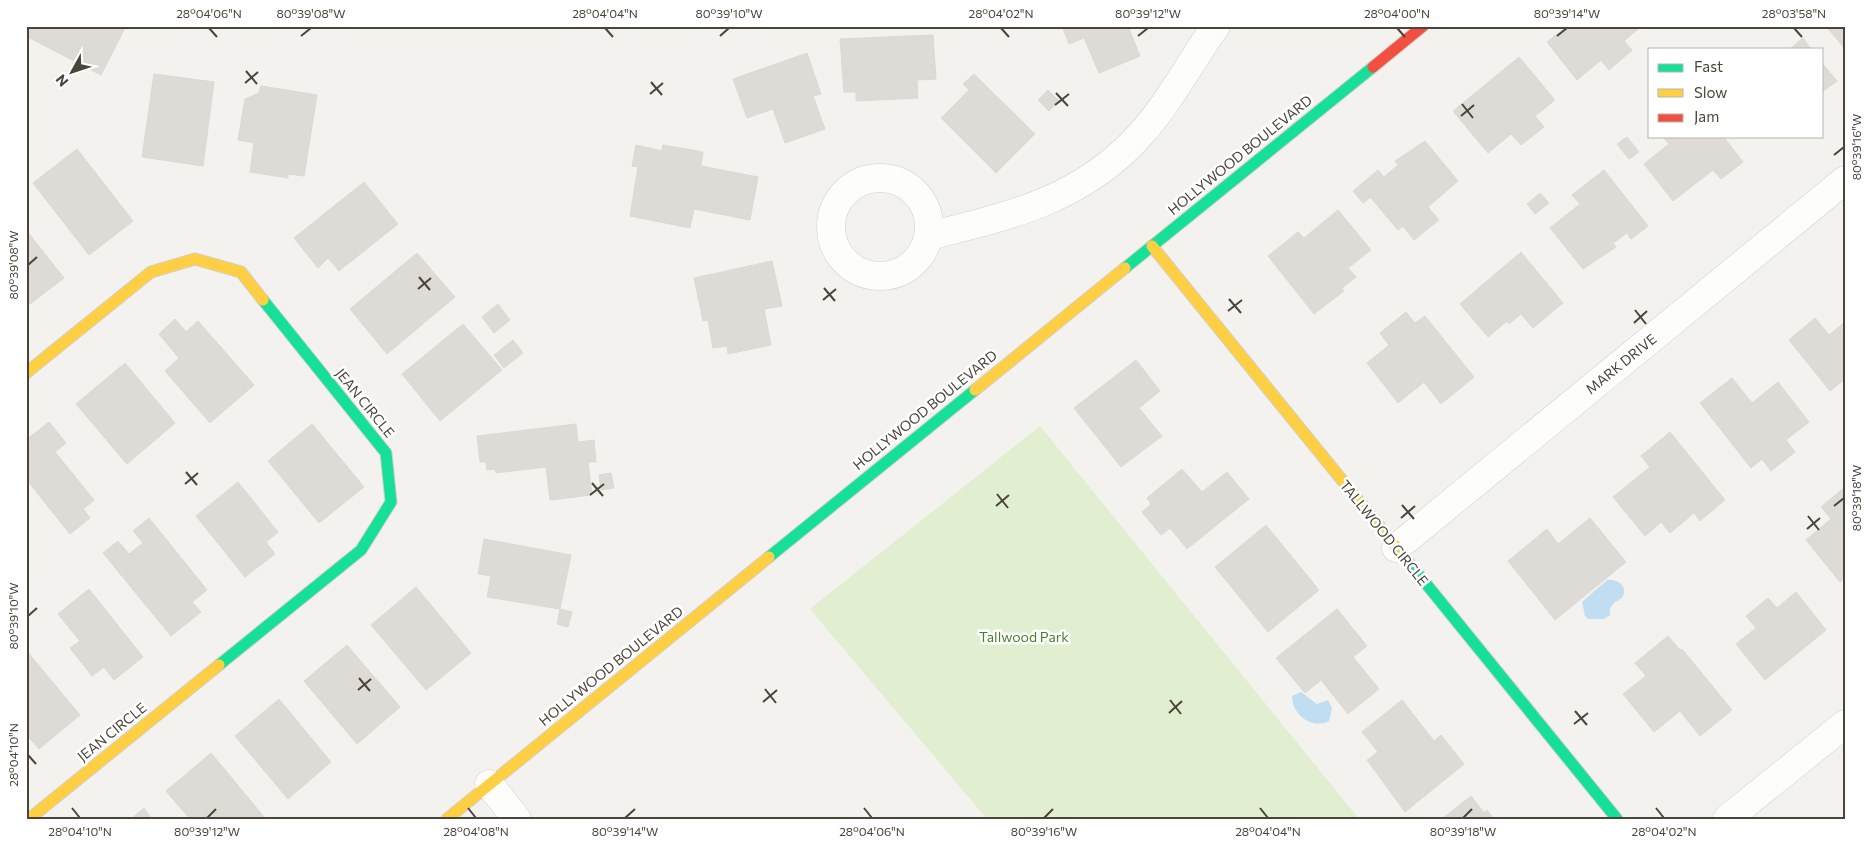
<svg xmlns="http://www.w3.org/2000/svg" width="1871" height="845" viewBox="0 0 1871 845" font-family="Commissioner,sans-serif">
	<rect width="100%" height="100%" fill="#f4f2ee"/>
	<path fill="#e1eecf" d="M 1040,426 L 1359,819 L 987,819 L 810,609 Z"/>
	<path fill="#c0ddf1" d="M 1607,580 C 1615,579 1625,583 1624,593 C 1623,601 1614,600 1611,607 C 1609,610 1610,612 1610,615 L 1604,619 L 1588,619 L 1585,616 L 1582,602 Z
		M 1301,692 L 1317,704 L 1328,700 L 1332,708 L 1329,721 C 1311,730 1292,714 1292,696 Z"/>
	<path fill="#dedbd6" stroke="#dcd9d4" d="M 26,26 L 126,26 L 101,75 L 26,36 Z
		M 1062,26 L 1128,26 L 1140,56 L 1099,73 L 1084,38 L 1069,44 Z
		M 1567,26 L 1636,26 L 1638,29 L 1624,41 L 1632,50 L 1609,70 L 1601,60 L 1577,80 L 1547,42 Z
		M 1826,26 L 1845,26 L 1845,49 Z
		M 933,35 L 936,79 L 917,80 L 918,98 L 856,101 L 856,92 L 844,92 L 840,39 Z
		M 1803,38 L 1811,49 L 1790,49 Z
		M 807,53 L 821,94 L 813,96 L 825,129 L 785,143 L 773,109 L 747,118 L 733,79 Z
		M 1519,57 L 1555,100 L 1535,116 L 1544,127 L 1521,145 L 1511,134 L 1488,153 L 1453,111 Z
		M 1822,63 L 1837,81 L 1822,92 Z
		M 154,74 L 214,82 L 203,166 L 142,157 Z
		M 974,74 L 1035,134 L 996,173 L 941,118 L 969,90 L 963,84 Z
		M 261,86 L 317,95 L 304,176 L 288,174 L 288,178 L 250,172 L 254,143 L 238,140 L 245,99 L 259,93 Z
		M 1048,90 L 1059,101 L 1049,111 L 1038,100 Z
		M 1662,136 L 1723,136 L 1743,162 L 1721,179 L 1713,170 L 1673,201 L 1644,164 L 1669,144 Z
		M 1627,137 L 1639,152 L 1629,159 L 1617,144 Z
		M 1425,141 L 1458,181 L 1428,207 L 1439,220 L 1414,240 L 1403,226 L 1398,230 L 1360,185 L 1378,170 L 1384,177 L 1398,165 L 1395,161 Z
		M 636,145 L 662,151 L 663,145 L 703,152 L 701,166 L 758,177 L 750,220 L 694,209 L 690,228 L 630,216 L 638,167 L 632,166 Z
		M 77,149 L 133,221 L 89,255 L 33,183 Z
		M 1604,170 L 1648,226 L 1631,239 L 1627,233 L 1613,243 L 1616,247 L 1583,269 L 1550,228 L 1580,204 L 1572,195 Z
		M 364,182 L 398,224 L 339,271 L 328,258 L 318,268 L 294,238 Z
		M 1360,185 L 1371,197 L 1363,203 L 1353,191 Z
		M 1540,193 L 1549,203 L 1535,214 L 1527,204 Z
		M 1338,210 L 1371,250 L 1348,268 L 1356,277 L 1342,288 L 1344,291 L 1314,314 L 1268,256 L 1298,232 L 1304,238 Z
		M 26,230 L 64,278 L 26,307 Z
		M 1521,252 L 1563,303 L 1533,328 L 1521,314 L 1509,324 L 1507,321 L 1488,337 L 1460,304 Z
		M 417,253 L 455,297 L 387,354 L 350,309 Z
		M 772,261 L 782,306 L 764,309 L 771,345 L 728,354 L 727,346 L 713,348 L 708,320 L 703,321 L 694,278 Z
		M 498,304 L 510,320 L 494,333 L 482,317 Z
		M 1406,312 L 1415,323 L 1425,316 L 1474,377 L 1441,404 L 1424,382 L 1398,403 L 1367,363 L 1389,345 L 1380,333 Z
		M 1815,318 L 1829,335 L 1845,322 L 1845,379 L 1830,391 L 1789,340 Z
		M 175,319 L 186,332 L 198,321 L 254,385 L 210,423 L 165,371 L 179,358 L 159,334 Z
		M 463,324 L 502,370 L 440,421 L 402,374 Z
		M 513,340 L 523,353 L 504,368 L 494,355 Z
		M 1136,360 L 1160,391 L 1139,408 L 1162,436 L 1121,467 L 1074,408 Z
		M 125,363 L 175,423 L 127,464 L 76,404 Z
		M 1732,378 L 1752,403 L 1778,382 L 1809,422 L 1786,440 L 1795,452 L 1771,471 L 1762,459 L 1751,468 L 1700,403 Z
		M 49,422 L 66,443 L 55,452 L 94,500 L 83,509 L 90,518 L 70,534 L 26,479 L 26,440 Z
		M 312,424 L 364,487 L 319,523 L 268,461 Z
		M 576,424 L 578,442 L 594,440 L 596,462 L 588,462 L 592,495 L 550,500 L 546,467 L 496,473 L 495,469 L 487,470 L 486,462 L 480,462 L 477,436 Z
		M 1670,432 L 1725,500 L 1700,521 L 1694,513 L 1670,533 L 1661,522 L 1645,536 L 1613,497 L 1650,467 L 1641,456 Z
		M 1182,469 L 1202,492 L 1227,472 L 1249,499 L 1187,549 L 1170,528 L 1161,535 L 1142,512 L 1151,504 L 1147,498 Z
		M 611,473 L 614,488 L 601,490 L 599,475 Z
		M 238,482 L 278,532 L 266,542 L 275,554 L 245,577 L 196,516 Z
		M 1845,487 L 1845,578 L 1840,582 L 1806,540 L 1831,519 L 1821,507 Z
		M 149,518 L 207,590 L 192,602 L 201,612 L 171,636 L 103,553 L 118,541 L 129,554 L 143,543 L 133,531 Z
		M 1590,518 L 1626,562 L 1555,620 L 1508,561 L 1547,529 L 1558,544 Z
		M 1266,525 L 1319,590 L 1268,632 L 1215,567 Z
		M 484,539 L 571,555 L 560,609 L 487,597 L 491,576 L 478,574 Z
		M 416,587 L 471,653 L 426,690 L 371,625 Z
		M 89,589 L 143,657 L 114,680 L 104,667 L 92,676 L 70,648 L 80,641 L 58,614 Z
		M 1796,592 L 1826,630 L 1765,680 L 1736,644 L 1756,628 L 1746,616 L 1768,598 L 1777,608 Z
		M 560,609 L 572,612 L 568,627 L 557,624 Z
		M 1337,609 L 1367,646 L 1353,657 L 1379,689 L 1348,714 L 1321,680 L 1305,693 L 1276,658 Z
		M 1668,636 L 1680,650 L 1682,649 L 1732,710 L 1700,736 L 1680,711 L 1654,732 L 1623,694 L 1646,676 L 1635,663 Z
		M 347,645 L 400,707 L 357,744 L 304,681 Z
		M 26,650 L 80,715 L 39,749 L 26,734 Z
		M 279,699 L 331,762 L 288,799 L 235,736 Z
		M 1402,700 L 1434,741 L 1441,735 L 1464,764 L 1405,812 L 1367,760 L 1378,752 L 1362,732 Z
		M 211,753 L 265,818 L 264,819 L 190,819 L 166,791 Z
		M 1471,796 L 1484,813 L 1487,810 L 1494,819 L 1442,819 Z
		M 144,808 L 152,819 L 131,819 Z"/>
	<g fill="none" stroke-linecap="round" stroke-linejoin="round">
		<g stroke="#d2d0cb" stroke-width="29">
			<path id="street" d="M831 227a49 49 0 1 1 98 0a49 49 0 1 1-98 0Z
				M 929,236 C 1009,216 1082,200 1140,135 C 1170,102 1190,62 1216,26
				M 1396,548 L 1845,180
				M 489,784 L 517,819
				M 1727,819 L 1845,724"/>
		</g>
		<g stroke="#d3cfc5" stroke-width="13">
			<path id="fast" d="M 1125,268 L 1373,67
				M 769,557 L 975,390
				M 1406,559 L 1617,819
				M 219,665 L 361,550 L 391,502 L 386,453 L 263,300"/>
		</g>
		<g stroke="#d3cfc5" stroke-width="13">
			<path id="slow" d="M 1152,246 L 1406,559
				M 26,373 L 151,272 L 195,259 L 241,272 L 263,300
				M 975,390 L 1125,268
				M 29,819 L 219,665
				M 447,819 L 769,557"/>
		</g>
		<g stroke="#d3cfc5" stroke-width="13">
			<path id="jam" d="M 1373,67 L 1423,26"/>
		</g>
		<use href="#street" stroke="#fdfdfc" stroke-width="28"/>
		<use href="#fast" stroke="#16e098" stroke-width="11"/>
		<use href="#slow" stroke="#ffcf43" stroke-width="11"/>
		<use href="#jam" stroke="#f24e42" stroke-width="11"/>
	</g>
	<path fill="none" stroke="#4b4439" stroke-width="2" d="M 209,28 L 217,37M 605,28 L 613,37M 1001,28 L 1009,37M 1397,28 L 1405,37M 1794,28 L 1802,37M 301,36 L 311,28M 720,36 L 729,28M 1138,36 L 1148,28M 1557,36 L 1567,28M 246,71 L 257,84M 651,82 L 662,95M 245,83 L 258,72M 1056,93 L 1068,106M 650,94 L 663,83M 1462,104 L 1473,118M 1055,105 L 1069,94M 1461,116 L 1474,105M 1834,155 L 1844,147M 28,265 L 37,257M 419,277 L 430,290M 824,288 L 835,301M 418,289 L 431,278M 1229,299 L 1241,313M 823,300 L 836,289M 1635,310 L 1646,324M 1228,311 L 1242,300M 1634,323 L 1647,311M 186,472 L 197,485M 592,483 L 603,496M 185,484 L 198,473M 997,494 L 1008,508M 590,495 L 604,484M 1402,505 L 1414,519M 996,506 L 1009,495M 1834,506 L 1844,498M 1808,516 L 1819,530M 1401,518 L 1415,506M 1807,529 L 1820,518M 28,616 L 37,608M 359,678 L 370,691M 765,689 L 776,703M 358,690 L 371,679M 1170,700 L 1181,714M 763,702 L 777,690M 1575,711 L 1587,725M 1169,713 L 1182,701M 1574,724 L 1588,713M 28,755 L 36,764M 72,808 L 80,818M 468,808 L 476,818M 864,808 L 872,818M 1260,808 L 1268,818M 1656,808 L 1664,818M 207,818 L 216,809M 625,818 L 635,809M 1044,818 L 1053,809M 1463,818 L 1472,809"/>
	<g text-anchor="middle" stroke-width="5" stroke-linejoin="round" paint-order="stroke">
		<g font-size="14" fill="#4b4439" stroke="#fff">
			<text transform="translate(1240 155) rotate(-39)" y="5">HOLLYWOOD BOULEVARD</text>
			<text transform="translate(1621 364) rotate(-39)" y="5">MARK DRIVE</text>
			<text transform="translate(365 403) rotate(51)" y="5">JEAN CIRCLE</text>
			<text transform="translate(925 410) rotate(-39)" y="5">HOLLYWOOD BOULEVARD</text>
			<text transform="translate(1384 533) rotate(51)" y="5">TALLWOOD CIRCLE</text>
			<text transform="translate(611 666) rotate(-39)" y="5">HOLLYWOOD BOULEVARD</text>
			<text transform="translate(112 732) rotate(-39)" y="5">JEAN CIRCLE</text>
		</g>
		<g font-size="14" fill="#4a7f2a" stroke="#fff">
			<text x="1024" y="642">Tallwood Park</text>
		</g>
	</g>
	<rect width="1871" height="845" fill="none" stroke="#ffffff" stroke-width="55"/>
	<rect x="1648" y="48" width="175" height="90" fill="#ffffff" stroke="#b7b4b0"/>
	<rect x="1658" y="64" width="25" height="8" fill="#16e098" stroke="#b7b4b0"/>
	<text x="1694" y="72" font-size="15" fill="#4b4439">Fast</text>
	<rect x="1658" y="89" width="25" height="8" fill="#ffcf43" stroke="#b7b4b0"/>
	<text x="1694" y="98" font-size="15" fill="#4b4439">Slow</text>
	<rect x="1658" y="114" width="25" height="8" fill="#f24e42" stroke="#b7b4b0"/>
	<text x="1694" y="122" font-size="15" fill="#4b4439">Jam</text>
	<g transform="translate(72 72) rotate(230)" stroke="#ffffff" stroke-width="4" paint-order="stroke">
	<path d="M0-4L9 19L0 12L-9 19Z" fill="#4b4439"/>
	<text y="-8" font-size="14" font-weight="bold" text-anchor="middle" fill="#4b4439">N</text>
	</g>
	<rect x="28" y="28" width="1816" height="790" fill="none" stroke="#4b4439" stroke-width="2"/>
	<g font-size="12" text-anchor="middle" fill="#4b4439">
		<text x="209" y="18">28°04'06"N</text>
		<text x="311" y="18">80°39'08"W</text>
		<text x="605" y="18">28°04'04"N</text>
		<text x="729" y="18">80°39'10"W</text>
		<text x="1001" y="18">28°04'02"N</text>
		<text x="1148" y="18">80°39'12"W</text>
		<text x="1397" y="18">28°04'00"N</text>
		<text x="1567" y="18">80°39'14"W</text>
		<text x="1794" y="18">28°03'58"N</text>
		<text transform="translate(1857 147) rotate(-90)" y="4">80°39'16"W</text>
		<text transform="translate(14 265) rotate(-90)" y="4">80°39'08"W</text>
		<text transform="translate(1857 498) rotate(-90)" y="4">80°39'18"W</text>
		<text transform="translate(14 616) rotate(-90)" y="4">80°39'10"W</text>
		<text transform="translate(14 755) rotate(-90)" y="4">28°04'10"N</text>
		<text x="80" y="836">28°04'10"N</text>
		<text x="207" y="836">80°39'12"W</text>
		<text x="476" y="836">28°04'08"N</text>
		<text x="625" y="836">80°39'14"W</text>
		<text x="872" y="836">28°04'06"N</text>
		<text x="1044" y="836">80°39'16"W</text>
		<text x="1268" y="836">28°04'04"N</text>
		<text x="1463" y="836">80°39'18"W</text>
		<text x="1664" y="836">28°04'02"N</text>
	</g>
</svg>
